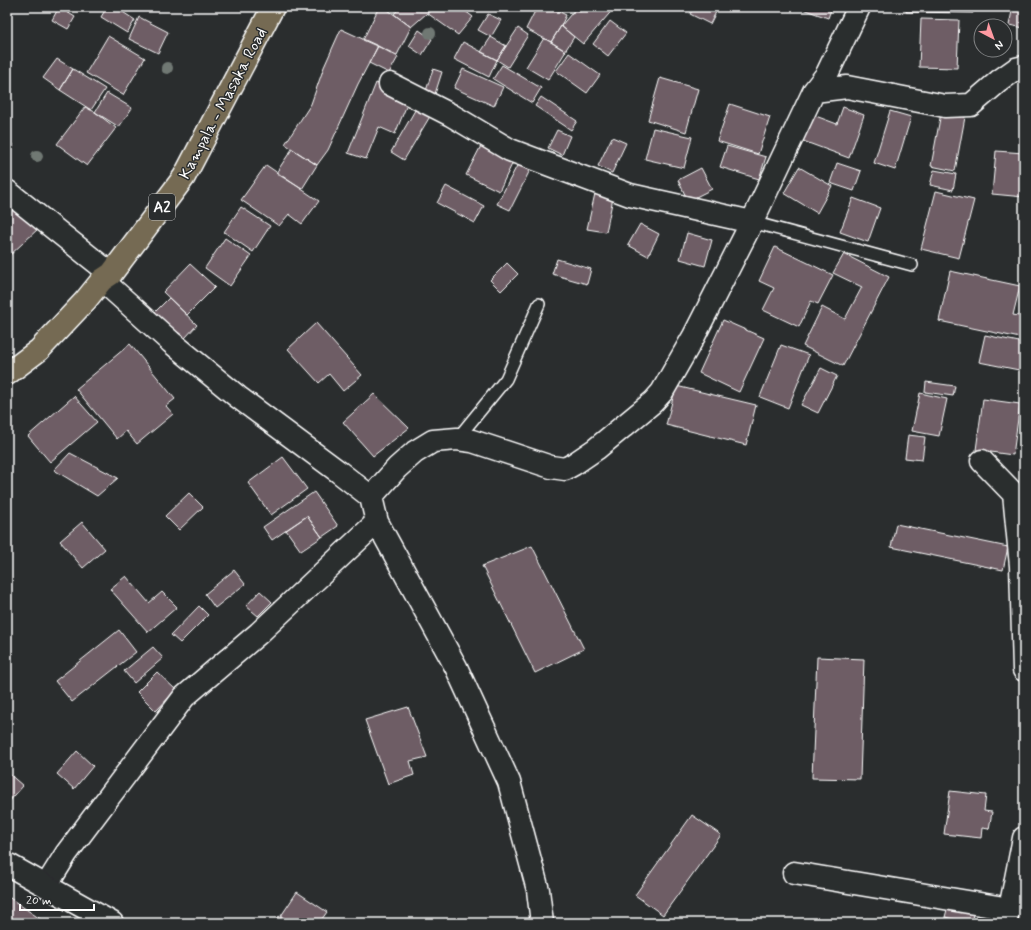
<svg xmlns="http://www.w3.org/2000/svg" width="1031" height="930" viewBox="0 0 1031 930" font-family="Mynerve,sans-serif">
	<rect width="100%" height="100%" fill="#2a2d2e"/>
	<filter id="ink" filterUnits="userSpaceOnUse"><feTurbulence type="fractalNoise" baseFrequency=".025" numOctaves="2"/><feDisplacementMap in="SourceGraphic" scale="8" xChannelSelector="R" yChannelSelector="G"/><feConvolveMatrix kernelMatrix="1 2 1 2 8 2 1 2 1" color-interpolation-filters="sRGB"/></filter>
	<g filter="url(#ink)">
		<path fill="#6e5d65" stroke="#fff" d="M 7,7 L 13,7 L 7,16 Z
			M 59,7 L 75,17 L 68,29 L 52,20 Z
			M 107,7 L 115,7 L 135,20 L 127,33 L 101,17 Z
			M 379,7 L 384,7 L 411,27 L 397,55 L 363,40 Z
			M 400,7 L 434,7 L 411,27 L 394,14 Z
			M 434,7 L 460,7 L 473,17 L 458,35 L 427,13 Z
			M 544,7 L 550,7 L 566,15 L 561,26 L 551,42 L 526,29 L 536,9 L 542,12 Z
			M 584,7 L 615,7 L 583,44 L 561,26 L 576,8 L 580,12 Z
			M 694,7 L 717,7 L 718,8 L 710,24 L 690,14 Z
			M 797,7 L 832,7 L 828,18 Z
			M 907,7 L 974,7 L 973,13 L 906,12 Z
			M 1013,7 L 1024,7 L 1024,28 L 1009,25 Z
			M 488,14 L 501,20 L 491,37 L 478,30 Z
			M 139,17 L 168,32 L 158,53 L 129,39 Z
			M 921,19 L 959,20 L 957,68 L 919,67 Z
			M 610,21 L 626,33 L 608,56 L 593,44 Z
			M 561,26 L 574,37 L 565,51 L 551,42 Z
			M 518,28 L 528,35 L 508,67 L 497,60 Z
			M 341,29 L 378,46 L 358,84 L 328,150 L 317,165 L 285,144 L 311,104 L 324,67 Z
			M 419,30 L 432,39 L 422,55 L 409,46 Z
			M 108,36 L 145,58 L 123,95 L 86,73 Z
			M 491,37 L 506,46 L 497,60 L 481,52 Z
			M 544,38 L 566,51 L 548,80 L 526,67 Z
			M 463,42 L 497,60 L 489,77 L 454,59 Z
			M 378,46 L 398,57 L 389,73 L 369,63 Z
			M 569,53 L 600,75 L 587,93 L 556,71 Z
			M 57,59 L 73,69 L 60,90 L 43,78 Z
			M 502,65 L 541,88 L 532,103 L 493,79 Z
			M 73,69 L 105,89 L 91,110 L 60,90 Z
			M 433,69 L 442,72 L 434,97 L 425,94 Z
			M 463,69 L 503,87 L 494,106 L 454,88 Z
			M 660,78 L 698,89 L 686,132 L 648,120 Z
			M 376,83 L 410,97 L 395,134 L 379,127 L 366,159 L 348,153 Z
			M 107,93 L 132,108 L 119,127 L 95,112 Z
			M 541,97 L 577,121 L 571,130 L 535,106 Z
			M 730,104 L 770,117 L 758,154 L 717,141 Z
			M 418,105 L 432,113 L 404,160 L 391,152 Z
			M 85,107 L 95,112 L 116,128 L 87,166 L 57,144 Z
			M 843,107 L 864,115 L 849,158 L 803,141 L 813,115 L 837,124 Z
			M 890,111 L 911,117 L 895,170 L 874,163 Z
			M 941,113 L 965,117 L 955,171 L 931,166 Z
			M 653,128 L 692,137 L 684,168 L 645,159 Z
			M 557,130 L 570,136 L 562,155 L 548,148 Z
			M 612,137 L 626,143 L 612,173 L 598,166 Z
			M 7,140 L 14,146 L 7,155 Z
			M 484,140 L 516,156 L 499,191 L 466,175 Z
			M 727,146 L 766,157 L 759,179 L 720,167 Z
			M 292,149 L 317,165 L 302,189 L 276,173 Z
			M 996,151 L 1024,153 L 1024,197 L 992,194 Z
			M 520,160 L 532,166 L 510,210 L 497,204 Z
			M 837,163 L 861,171 L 854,191 L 830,183 Z
			M 266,165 L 319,201 L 302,224 L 289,214 L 279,226 L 241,200 Z
			M 799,167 L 832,186 L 817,213 L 784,193 Z
			M 701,168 L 712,189 L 688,201 L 678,180 Z
			M 934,170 L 956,174 L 953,190 L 930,185 Z
			M 446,186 L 484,206 L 475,223 L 437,203 Z
			M 596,189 L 614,193 L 606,232 L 587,229 Z
			M 936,191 L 974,200 L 959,258 L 921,249 Z
			M 853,198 L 880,208 L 868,242 L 840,232 Z
			M 12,206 L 39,228 L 8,257 L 7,211 Z
			M 241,207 L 270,226 L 253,252 L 224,232 Z
			M 640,224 L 659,234 L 648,256 L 628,245 Z
			M 687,233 L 712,240 L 705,266 L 680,259 Z
			M 225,238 L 251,256 L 230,286 L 205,268 Z
			M 775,247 L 833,275 L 818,304 L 811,301 L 799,327 L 763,310 L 774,288 L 759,281 Z
			M 844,254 L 889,277 L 843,366 L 803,346 L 822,307 L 845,319 L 862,287 L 833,273 Z
			M 557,259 L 591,269 L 587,284 L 552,274 Z
			M 507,263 L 518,274 L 501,291 L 490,280 Z
			M 190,264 L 215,287 L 187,315 L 163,292 Z
			M 950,271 L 1020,286 L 1013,315 L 1024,317 L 1020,338 L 939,321 Z
			M 169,298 L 197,325 L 185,338 L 189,342 L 182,349 L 150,317 Z
			M 723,320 L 764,338 L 739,392 L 699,373 Z
			M 316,323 L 362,375 L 343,391 L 329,374 L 319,383 L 288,349 Z
			M 985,335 L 1024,343 L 1024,371 L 979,362 Z
			M 130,344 L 175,399 L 166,406 L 173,414 L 137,444 L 126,431 L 117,439 L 76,389 Z
			M 781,345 L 809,355 L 788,408 L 760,397 Z
			M 821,368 L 837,376 L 818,413 L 801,405 Z
			M 926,382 L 955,386 L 953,396 L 925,392 Z
			M 676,386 L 756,405 L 746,445 L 666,425 Z
			M 920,393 L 947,399 L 939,436 L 912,431 Z
			M 374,394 L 409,428 L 373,456 L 343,422 Z
			M 74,396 L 97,422 L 50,462 L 28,436 Z
			M 983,399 L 1020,404 L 1013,455 L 976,450 Z
			M 908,435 L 925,437 L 922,460 L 905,458 Z
			M 70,453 L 118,478 L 97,496 L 54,470 Z
			M 283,457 L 307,489 L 271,515 L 248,483 Z
			M 314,492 L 338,526 L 322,537 L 307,516 L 272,540 L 263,527 Z
			M 189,493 L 203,507 L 179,530 L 165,516 Z
			M 307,516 L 322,537 L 301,551 L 286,530 Z
			M 82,522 L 105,549 L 83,568 L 60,541 Z
			M 896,524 L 1008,547 L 1003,570 L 891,547 Z
			M 532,546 L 584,649 L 535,673 L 482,566 Z
			M 234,570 L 245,584 L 215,608 L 205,594 Z
			M 126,576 L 149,603 L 162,592 L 177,607 L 148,632 L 110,589 Z
			M 260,591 L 272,602 L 258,616 L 246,606 Z
			M 199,606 L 208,615 L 180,643 L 171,635 Z
			M 119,630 L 136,652 L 72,702 L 55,681 Z
			M 153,647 L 163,658 L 134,683 L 124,671 Z
			M 817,657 L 864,659 L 860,779 L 812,778 Z
			M 157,672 L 176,690 L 156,711 L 137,692 Z
			M 408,707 L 427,757 L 410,761 L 414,775 L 388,784 L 365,720 Z
			M 77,751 L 93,766 L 74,789 L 57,774 Z
			M 7,772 L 23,786 L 7,804 Z
			M 950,791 L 986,795 L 984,811 L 992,812 L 989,829 L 982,828 L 981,838 L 944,834 Z
			M 692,815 L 721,835 L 663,915 L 635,895 Z
			M 297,892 L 327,912 L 319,923 L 292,923 L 281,916 Z
			M 7,896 L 46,923 L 7,923 Z
			M 950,899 L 975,906 L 971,923 L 945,917 Z
			M 279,916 L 288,923 L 274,923 Z
			M 867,918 L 878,923 L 865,923 Z"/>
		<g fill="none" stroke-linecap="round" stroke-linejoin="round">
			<g stroke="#fff" stroke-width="14">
				<path id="service" d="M 752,222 L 912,265
					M 457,439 L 506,379 L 539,304"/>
			</g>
			<g stroke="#fff" stroke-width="25">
				<path id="minor" d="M 390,84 L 451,115 L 510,150 L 630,195 L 752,222
					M 814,91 L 847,87 L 945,106 L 971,105 L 999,81 L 1016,69 L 1024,67
					M 7,191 L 111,274
					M 102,280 L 171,342 L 238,397 L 339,472 L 371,497 L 377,522 L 456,667 L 509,782 L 538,890 L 542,923
					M 982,461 L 1014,494 L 1021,566 L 1024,670
					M 371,497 L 397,468 L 415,452 L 433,441 L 457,439 L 472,441 L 551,467 L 565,469 L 574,464 L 596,449 L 653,402 L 662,392 L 694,336 L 752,222 L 814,91 L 827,74 L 859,7
					M 794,873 L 1010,909
					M 46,886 L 66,854 L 184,697 L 259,633 L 377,522
					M 1004,922 L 1010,909 L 1024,838"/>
			</g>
			<g stroke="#fff" stroke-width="25">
				<path id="secondary" d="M 7,864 L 112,923"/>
			</g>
			<g stroke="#fff" stroke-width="25">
				<path id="primary" d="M 7,374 L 39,350 L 85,301 L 102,280 L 111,274 L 184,177 L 273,7"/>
			</g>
			<use href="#service" stroke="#2a2d2e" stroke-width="11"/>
			<use href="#minor" stroke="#2a2d2e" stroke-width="22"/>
			<use href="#secondary" stroke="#2a2d2e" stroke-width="22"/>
			<use href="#primary" stroke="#746b52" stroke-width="22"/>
		</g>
		<g fill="#707873">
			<circle cx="430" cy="33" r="6"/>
			<circle cx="167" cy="68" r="6"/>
			<circle cx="37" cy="156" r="6"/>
		</g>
	</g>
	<g text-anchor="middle" stroke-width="3" stroke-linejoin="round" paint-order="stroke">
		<rect fill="#2a2d2e" stroke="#bfc0c0" stroke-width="1" x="149" y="194" width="26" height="26" rx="3"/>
		<g font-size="15" font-weight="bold" fill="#fff">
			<text x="162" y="212">A2</text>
		</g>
		<g font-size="16" fill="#fff" stroke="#2a2d2e">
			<text transform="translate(222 103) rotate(-62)" y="6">Kampala - Masaka Road</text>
		</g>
	</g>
	<rect width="1031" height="930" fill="none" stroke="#2a2d2e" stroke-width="24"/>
	<rect x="12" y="12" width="1007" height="906" fill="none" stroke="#fff" stroke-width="1.5" filter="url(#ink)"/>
	<g transform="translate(993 38) rotate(139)"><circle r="19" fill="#2a2d2e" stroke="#7f8182"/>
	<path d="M0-3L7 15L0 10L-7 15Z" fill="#ff9aa2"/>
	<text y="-6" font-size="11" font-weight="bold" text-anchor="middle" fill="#ffffff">N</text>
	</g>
	<path d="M20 904v6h74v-6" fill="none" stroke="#ffffff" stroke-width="2"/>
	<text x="26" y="904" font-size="12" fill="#ffffff" stroke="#2a2d2e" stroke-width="3" paint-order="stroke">20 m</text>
</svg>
